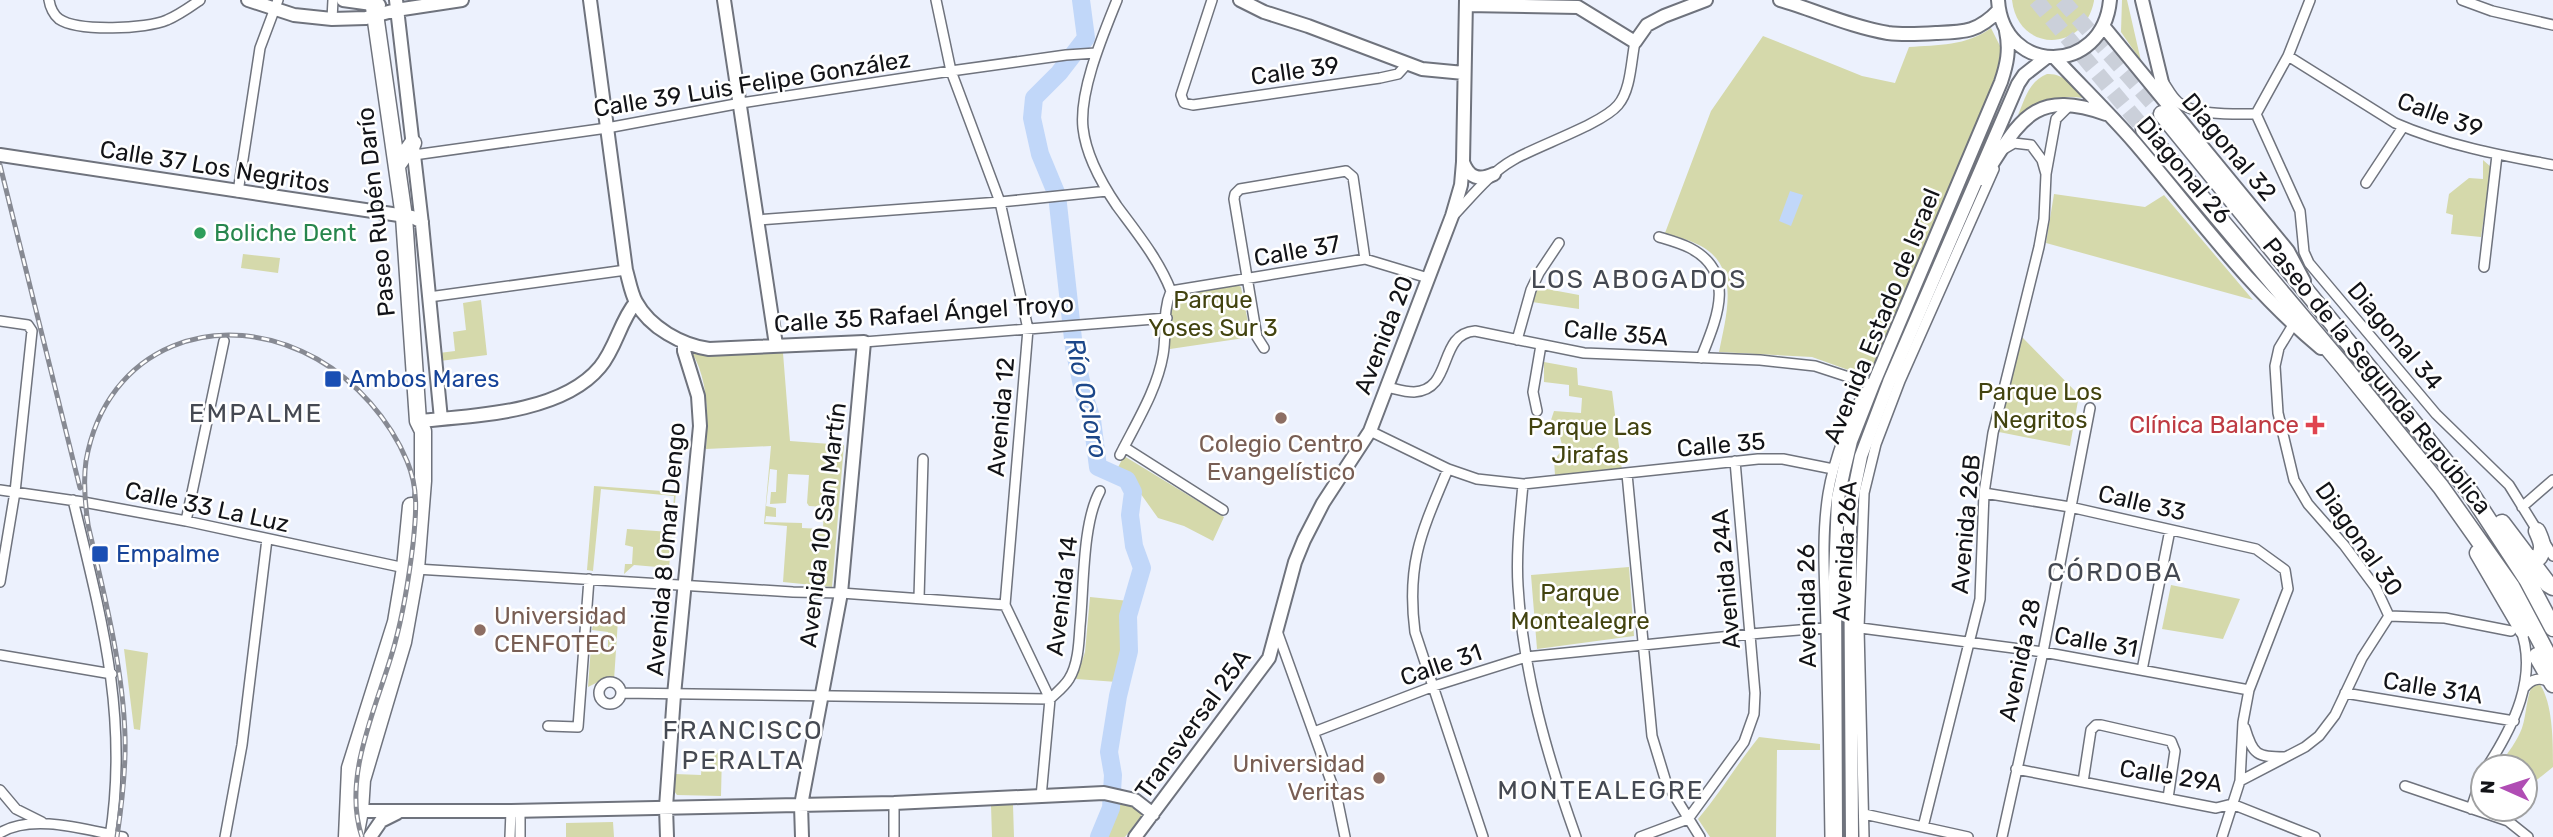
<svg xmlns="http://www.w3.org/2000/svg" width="2553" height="837" viewBox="0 0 2553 837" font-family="Rubik,sans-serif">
	<rect width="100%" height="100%" fill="#ecf1fd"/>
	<path fill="#d5d9ab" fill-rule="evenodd" d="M 2012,0 L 2094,0 L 2094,1 C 2084,53 2018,53 2012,0 Z
		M 2122,0 L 2127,0 L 2141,61 L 2121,32 Z
		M 1991,28 L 2002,50 L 2002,70 L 1875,364 L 1862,372 L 1854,372 L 1812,357 L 1719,352 C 1726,316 1741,268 1701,246 C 1690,240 1677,237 1665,233 L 1711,111 L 1763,36 L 1862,76 L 1895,83 L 1909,47 C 1938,45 1966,46 1991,28 Z
		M 2047,74 C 2064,73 2073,86 2083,98 C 2058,94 2039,102 2018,115 C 2025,99 2029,81 2047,74 Z
		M 2483,160 L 2491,167 L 2481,237 L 2451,234 L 2453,215 L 2446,213 L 2449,194 L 2469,178 L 2483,179 Z
		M 2054,194 L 2145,207 L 2164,195 L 2253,300 L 2046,243 Z
		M 243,254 L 280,258 L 278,273 L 241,268 Z
		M 1236,284 L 1241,287 L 1251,337 L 1170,349 L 1167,309 L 1180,291 Z
		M 1536,287 L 1579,295 L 1579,309 L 1532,302 Z
		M 481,300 L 487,355 L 440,361 L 439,353 L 455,351 L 453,332 L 466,330 L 463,303 Z
		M 2021,336 L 2079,395 L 2070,446 L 1999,432 Z
		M 691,351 L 783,353 L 790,441 L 844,445 L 832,587 L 783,582 L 787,526 L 764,524 L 771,446 L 706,449 C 708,417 709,380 691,351 ZM 770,469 L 777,470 L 776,492 L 771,492 L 770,504 L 786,503 L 788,474 L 809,475 L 807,503 L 809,506 L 824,507 L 823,529 L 802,528 L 802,523 L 765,522 L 766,516 L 776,517 L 776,508 L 766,506 Z
		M 1544,362 L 1577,368 L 1578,385 L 1612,391 L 1622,470 L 1555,475 L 1554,460 L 1563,449 L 1559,433 L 1548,429 L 1554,411 L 1581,413 L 1582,398 L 1569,396 L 1569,385 L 1544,382 Z
		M 1124,456 L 1224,517 L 1213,541 L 1184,526 L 1158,518 L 1128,476 L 1116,471 Z
		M 594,486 L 676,492 L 669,568 L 634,565 L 624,574 L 625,564 L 632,564 L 633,547 L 625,545 L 627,529 L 671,532 L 674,496 L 601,489 L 593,571 L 587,570 Z
		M 1629,567 L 1634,636 L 1537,649 L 1531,575 Z
		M 2171,585 L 2240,599 L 2223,639 L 2162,629 Z
		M 1090,597 L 1129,601 L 1124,616 L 1125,650 L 1117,682 L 1076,679 L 1085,652 Z
		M 611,619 L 618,620 L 614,680 L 602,680 L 588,687 L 591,646 L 608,648 L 608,632 L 592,630 L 593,624 L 611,625 Z
		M 124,649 L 148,653 L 140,730 L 134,729 Z
		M 2534,683 L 2539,683 C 2553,702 2553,741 2553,767 L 2528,787 L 2525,785 L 2525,767 L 2498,767 C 2506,755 2517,742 2522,728 C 2527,714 2526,694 2534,683 Z
		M 1759,737 L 1820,744 L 1820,750 L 1777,750 L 1776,837 L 1710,837 L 1698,819 C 1720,793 1737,764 1759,737 Z
		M 703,752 L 722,753 L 721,796 L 677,795 L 674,791 L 675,774 L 701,775 Z
		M 1115,800 L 1132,805 L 1142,815 L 1125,837 L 1104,837 Z
		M 991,805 L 1013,805 L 1014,837 L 992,837 Z
		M 613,822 L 614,837 L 566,837 L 566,823 Z"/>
	<path fill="#c1d7f9" d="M 1790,191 L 1803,195 L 1791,226 L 1779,221 Z"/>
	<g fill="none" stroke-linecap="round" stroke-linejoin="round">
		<path stroke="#c1d7f9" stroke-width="18" d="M 1081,0 L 1086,38 L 1059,73 L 1034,98 L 1032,118 L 1040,154 L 1057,195 L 1074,348 L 1084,395 L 1092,420 L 1098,467 L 1127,480 L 1133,492 L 1130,515 L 1134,546 L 1142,568 L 1128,616 L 1129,651 L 1118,696 L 1109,752 L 1113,775 L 1111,808 L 1099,837"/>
		<path stroke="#cbd0da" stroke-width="16" stroke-dasharray="16 8" stroke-linecap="butt" d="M 2036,0 L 2144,129
			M 2062,0 L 2162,114"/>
		<g stroke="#6f737d" stroke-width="12">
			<path id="street" d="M 49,0 C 50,7 54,15 59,19 C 78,32 147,29 167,20 C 179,15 190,7 200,0
				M 936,0 L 951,71 L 1000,202 L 1028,329 L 1005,605 L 1050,699 L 1041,797
				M 1117,0 C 1103,35 1079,91 1083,128 C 1086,155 1102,184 1117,206 C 1137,233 1159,260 1171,291 C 1162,312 1167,333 1163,355 C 1157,390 1136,423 1120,455
				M 1212,0 L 1181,95 L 1184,103 L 1193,105 L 1380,78 L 1398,74 L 1407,64
				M 2462,0 L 2492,11 L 2553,25
				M 332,19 L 333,0
				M 2288,56 L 2395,123 C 2445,145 2499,155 2553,165
				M 2164,83 C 2168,89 2172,97 2178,102 C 2195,116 2234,114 2256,114
				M 2256,114 L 2300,211 L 2304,252 L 2309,263 L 2436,414 L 2509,485 L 2553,556
				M 2256,114 L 2288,56 L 2310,0
				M 2002,150 L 2014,143 L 2031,145 L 2042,160 L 2046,174
				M 414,155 L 607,128 L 741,103 L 951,71 L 1066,55 L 1096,53
				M 2366,183 L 2403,127
				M 238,192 L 260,48 L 278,0
				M 1454,215 C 1472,196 1490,173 1513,160 C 1539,145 1602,124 1618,105 C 1631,90 1631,61 1635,42
				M 757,220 L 1000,202 L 1107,191
				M 1659,237 C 1669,240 1680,243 1690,248 C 1738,273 1716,320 1701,358
				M 2484,267 L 2497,155
				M 1171,291 L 1365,259 L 1428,278
				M 429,297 L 626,270
				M 0,321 L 28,325 L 32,331 L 15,492 L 0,582
				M 2293,325 L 2279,348 L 2275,366 L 2278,413 L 2294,480 L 2308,504 L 2344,545 L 2376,588 L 2389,616
				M 1517,340 L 1531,290 L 1539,273 L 1559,243
				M 864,342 L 1167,318
				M 1264,348 L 1257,337 L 1234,199 L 1235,194 L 1240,189 L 1346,171 L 1353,177 L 1365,259
				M 1387,387 C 1396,389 1405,392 1414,392 C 1454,390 1437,334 1475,331 L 1584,353 L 1760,360 L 1815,366 L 1873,385
				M 1537,411 L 1533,392 L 1541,345
				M 1370,431 L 1448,469 L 1477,479 L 1523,484 L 1758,459 L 1783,459 L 1833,469
				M 1124,447 L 1223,510
				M 1448,469 C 1422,531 1406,563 1415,632 L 1483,837
				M 1627,474 L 1652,736 L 1666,782 L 1700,837
				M 1523,484 C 1520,518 1516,552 1518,586 C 1523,673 1547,756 1576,837
				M 0,490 L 83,502 L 186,521 L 405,568
				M 1984,493 L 2070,507 L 2256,549 L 2285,570 L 2288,589 L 2249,690 L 2243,722 L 2240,781 L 2222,837
				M 73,500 C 101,616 129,716 110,837
				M 2522,507 L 2553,480
				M 186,521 L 224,341
				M 416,569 L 793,592 L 841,593 L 1005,605
				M 919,598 L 923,459
				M 2389,616 L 2445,618 L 2511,631
				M 1853,627 L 2043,652 L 2249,690
				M 1277,631 L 1337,798 L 1345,837
				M 0,655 L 112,674
				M 2142,670 L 2170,530
				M599 693a11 11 0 1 1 22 0a11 11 0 1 1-22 0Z
				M 2524,688 C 2531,679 2541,676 2550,683
				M 621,693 L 1050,699 C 1056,693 1064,687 1069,679 C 1078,665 1079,643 1080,626 C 1084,589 1082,523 1100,491
				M 2345,693 L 2514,721
				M 548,726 L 578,727 L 589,579
				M 2245,728 C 2253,755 2257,757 2284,757
				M 1314,732 L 1434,686 L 1526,657 L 1751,634 L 1835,627
				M 2487,767 C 2513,727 2539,676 2520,628
				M 2016,769 L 2216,808 L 2232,804 L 2315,837
				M 2240,781 L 2305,747 L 2319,736 L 2335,715 L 2362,658 L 2389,616
				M 2083,782 L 2091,730 L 2096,725 L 2101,725 L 2171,741 L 2175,751 L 2168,798
				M 2405,786 L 2508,821 L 2528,837
				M 0,790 L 16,809 L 42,822
				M 894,803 L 894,837
				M 2471,809 L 2483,772
				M 1864,814 L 1968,837
				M 1923,827 L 1980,599 L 1984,493 L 1993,433 L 2039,247 L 2044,219 L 2046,174 L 2056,119 L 2070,105
				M 0,833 C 33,813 86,830 123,837
				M 225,837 L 242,745 L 267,539
				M 510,837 L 511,811
				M 520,837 L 520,810
				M 1640,837 L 1688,819 L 1744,742 L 1754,714 L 1755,693 L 1735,461
				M 1830,837 C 1829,767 1828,698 1826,628 C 1825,584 1821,538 1828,494 C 1832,469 1852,401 1871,386
				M 1864,837 L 1859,628 L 1864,493 L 1876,444 L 1900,381 L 1994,169
				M 2002,837 L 2043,652 L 2090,408"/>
		</g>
		<g stroke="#6f737d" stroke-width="16">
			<path id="secondary" d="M 248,0 L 294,15 L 332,19 L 366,18 L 396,10 L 462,0
				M 343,0 L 379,5
				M 396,0 L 422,224 L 441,419
				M 590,0 L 626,270 C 629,280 631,293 636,302 C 650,328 682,345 709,349 L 864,342 L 841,593 L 801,805 L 802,837
				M 724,0 L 776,345
				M 1240,0 L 1264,12 L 1308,26 L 1422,69 L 1464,73
				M 1780,0 C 1815,10 1851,27 1888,33 C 1904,35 1920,34 1936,33 C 1965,32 1978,32 1999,10
				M 1998,0 C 2003,76 2103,76 2110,0
				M 2142,0 L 2166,99
				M 1466,5 L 1578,7 L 1635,42 L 1647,25 L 1664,16 L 1706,0
				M 2104,27 L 2288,251 L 2304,281
				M 2054,57 C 2081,86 2109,113 2135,143 C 2195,213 2249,289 2321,348
				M 0,155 L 412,217 L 422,222
				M 1463,162 C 1469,178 1479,181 1494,174
				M 1982,179 C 2019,125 2029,87 2106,114
				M 418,421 C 474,416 562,413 600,367 C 616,348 620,321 636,302
				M 360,811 L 511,811 L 894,803 L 1104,793 L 1135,800 L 1153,814
				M 370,837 L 381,821 L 397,813
				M 667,837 L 666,807 L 674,695 L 700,426 L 698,396 L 684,351 L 684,344
				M 1135,837 L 1269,658 L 1295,562 L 1304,540 L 1323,503 L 1370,431 L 1452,216 L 1461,185 L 1463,162 L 1466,0
				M 1836,837 L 1835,577 L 1838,498 L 1844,470 L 1851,441 L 1873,385 L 2001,82 C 2007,64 2010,50 2006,31
				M 1852,837 L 1850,528 L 1852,500 L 1861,456 L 1889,382 L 2018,84 L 2024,75 L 2047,57"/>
		</g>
		<g stroke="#6f737d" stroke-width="19">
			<path id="highway" d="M 2162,114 L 2470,492 L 2528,581 L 2553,628
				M 2144,129 L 2343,366 L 2441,487 L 2511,586 L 2553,665
				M 398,164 L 413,143
				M 2502,523 L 2548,584 L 2553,587
				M 2478,553 L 2523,630
				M 2530,559 L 2539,557 C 2545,548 2541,540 2537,531
				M 2537,656 L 2553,684
				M 347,837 L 350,768 L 396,622 L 405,568 L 411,506
				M 355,837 L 360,811 L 362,780 L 403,642 L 416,569 L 423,481 L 423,431 L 418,421 L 404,217 L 373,0"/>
		</g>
		<use href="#street" stroke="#fff" stroke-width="9"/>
		<use href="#secondary" stroke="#fff" stroke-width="12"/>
		<use href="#highway" stroke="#fff" stroke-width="16"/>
		<g stroke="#878a93" stroke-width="5">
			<path id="rail" d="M 0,165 L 80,488
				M 86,516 C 102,586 123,664 125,736 C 126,770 122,803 117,837
				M 88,524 C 85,503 83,482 86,461 C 106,346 219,304 317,359 C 356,381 390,420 407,461 C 419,489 416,515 413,544 C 409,577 404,610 395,643 C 379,703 341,775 362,837"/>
		</g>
		<use href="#rail" stroke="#fff" stroke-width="2.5" stroke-dasharray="8" stroke-linecap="butt"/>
	</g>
	<circle fill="#2e9e5b" stroke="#fff" stroke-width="2.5" cx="200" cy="233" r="7"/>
	<g fill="#1a4fb4" stroke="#fff" stroke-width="2.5">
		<rect x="324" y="370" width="18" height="18" rx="3.5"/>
		<rect x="91" y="545" width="18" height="18" rx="3.5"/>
	</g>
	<g fill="#8d6e63" stroke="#fff" stroke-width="2.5">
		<circle cx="1281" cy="418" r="7"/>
		<circle cx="480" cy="630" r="7"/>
		<circle cx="1379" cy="778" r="7"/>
	</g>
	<path fill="#e0444e" stroke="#fff" stroke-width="2.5" d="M2311.5 414.5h7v7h7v7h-7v7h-7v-7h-7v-7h7z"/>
	<g text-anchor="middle" stroke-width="5" stroke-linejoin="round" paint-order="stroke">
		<g font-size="24" fill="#121317" stroke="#fff">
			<text transform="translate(1295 71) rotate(-8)" y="8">Calle 39</text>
			<text transform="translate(752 84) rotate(-9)" y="8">Calle 39 Luis Felipe González</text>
			<text transform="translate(2440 115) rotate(20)" y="8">Calle 39</text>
			<text transform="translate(2229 147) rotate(50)" y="8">Diagonal 32</text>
			<text transform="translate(215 167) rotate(9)" y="8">Calle 37 Los Negritos</text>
			<text transform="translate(2184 170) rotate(50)" y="8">Diagonal 26</text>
			<text transform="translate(376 212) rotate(-96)" y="8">Paseo Rubén Darío</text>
			<text transform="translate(1297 251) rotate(-10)" y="8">Calle 37</text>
			<text transform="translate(924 314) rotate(-4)" y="8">Calle 35 Rafael Ángel Troyo</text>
			<text transform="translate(1882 316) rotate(-68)" y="8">Avenida Estado de Israel</text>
			<text transform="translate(1616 333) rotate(5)" y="8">Calle 35A</text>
			<text transform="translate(1384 335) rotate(-69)" y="8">Avenida 20</text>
			<text transform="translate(2395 336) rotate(50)" y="8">Diagonal 34</text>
			<text transform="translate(2377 376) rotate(51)" y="8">Paseo de la Segunda República</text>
			<text transform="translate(1001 417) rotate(-85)" y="8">Avenida 12</text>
			<text transform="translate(1721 445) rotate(-5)" y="8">Calle 35</text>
			<text transform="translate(2142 503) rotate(13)" y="8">Calle 33</text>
			<text transform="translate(207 507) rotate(12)" y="8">Calle 33 La Luz</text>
			<text transform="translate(1966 524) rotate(-85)" y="8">Avenida 26B</text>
			<text transform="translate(823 525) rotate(-83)" y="8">Avenida 10 San Martín</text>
			<text transform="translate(2359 539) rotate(55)" y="8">Diagonal 30</text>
			<text transform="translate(666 549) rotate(-85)" y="8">Avenida 8 Omar Dengo</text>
			<text transform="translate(1845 551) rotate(-87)" y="8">Avenida 26A</text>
			<text transform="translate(1726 579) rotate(-95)" y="8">Avenida 24A</text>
			<text transform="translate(1062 596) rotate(-83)" y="8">Avenida 14</text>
			<text transform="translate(1807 606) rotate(-91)" y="8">Avenida 26</text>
			<text transform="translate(2096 642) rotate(10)" y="8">Calle 31</text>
			<text transform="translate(2020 660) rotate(-78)" y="8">Avenida 28</text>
			<text transform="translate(1441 665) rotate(-19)" y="8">Calle 31</text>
			<text transform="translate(2433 688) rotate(9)" y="8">Calle 31A</text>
			<text transform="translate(1193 724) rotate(-54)" y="8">Transversal 25A</text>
			<text transform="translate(2171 776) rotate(9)" y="8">Calle 29A</text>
		</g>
		<g font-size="24" fill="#27864d" stroke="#fff" text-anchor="start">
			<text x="214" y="241">Boliche Dent</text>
		</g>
		<g font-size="24" fill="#42430f" stroke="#fff">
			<text x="1213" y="308">Parque<tspan x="1213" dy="28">Yoses Sur 3</tspan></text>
			<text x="2040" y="400">Parque Los<tspan x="2040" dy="28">Negritos</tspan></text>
			<text x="1590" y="435">Parque Las<tspan x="1590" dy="28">Jirafas</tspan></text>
			<text x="1580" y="601">Parque<tspan x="1580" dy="28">Montealegre</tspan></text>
		</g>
		<g font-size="24" fill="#164399" stroke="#fff" text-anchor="start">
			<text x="349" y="387">Ambos Mares</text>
			<text x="116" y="562">Empalme</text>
		</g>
		<g font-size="24" fill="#be3a42" stroke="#fff" text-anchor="end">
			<text x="2299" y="433">Clínica Balance</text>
		</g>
		<g font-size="24" fill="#785e54" stroke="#fff">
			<text x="1281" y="452">Colegio Centro<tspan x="1281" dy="28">Evangelístico</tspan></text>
			<text x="494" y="624" text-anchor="start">Universidad<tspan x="494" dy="28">CENFOTEC</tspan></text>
			<text x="1365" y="772" text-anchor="end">Universidad<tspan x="1365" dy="28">Veritas</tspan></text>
		</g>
		<g font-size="26" letter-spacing="2" fill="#454952" stroke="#fff">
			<text x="1639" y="288">LOS ABOGADOS</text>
			<text x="256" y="422">EMPALME</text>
			<text x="2115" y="581">CÓRDOBA</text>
			<text x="743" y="739">FRANCISCO<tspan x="743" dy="30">PERALTA</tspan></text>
			<text x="1601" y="799">MONTEALEGRE</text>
		</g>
		<g font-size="26" font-style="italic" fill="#1c4789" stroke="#fff">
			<text transform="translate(1087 398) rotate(78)" y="9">Río Ocloro</text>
		</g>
	</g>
	<g transform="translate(2504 788) rotate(273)"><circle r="33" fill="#ffffff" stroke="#a0a1a2" stroke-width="2"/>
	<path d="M0-5L12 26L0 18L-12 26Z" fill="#b04db4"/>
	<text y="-10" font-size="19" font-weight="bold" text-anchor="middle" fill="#121317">N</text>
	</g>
</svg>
